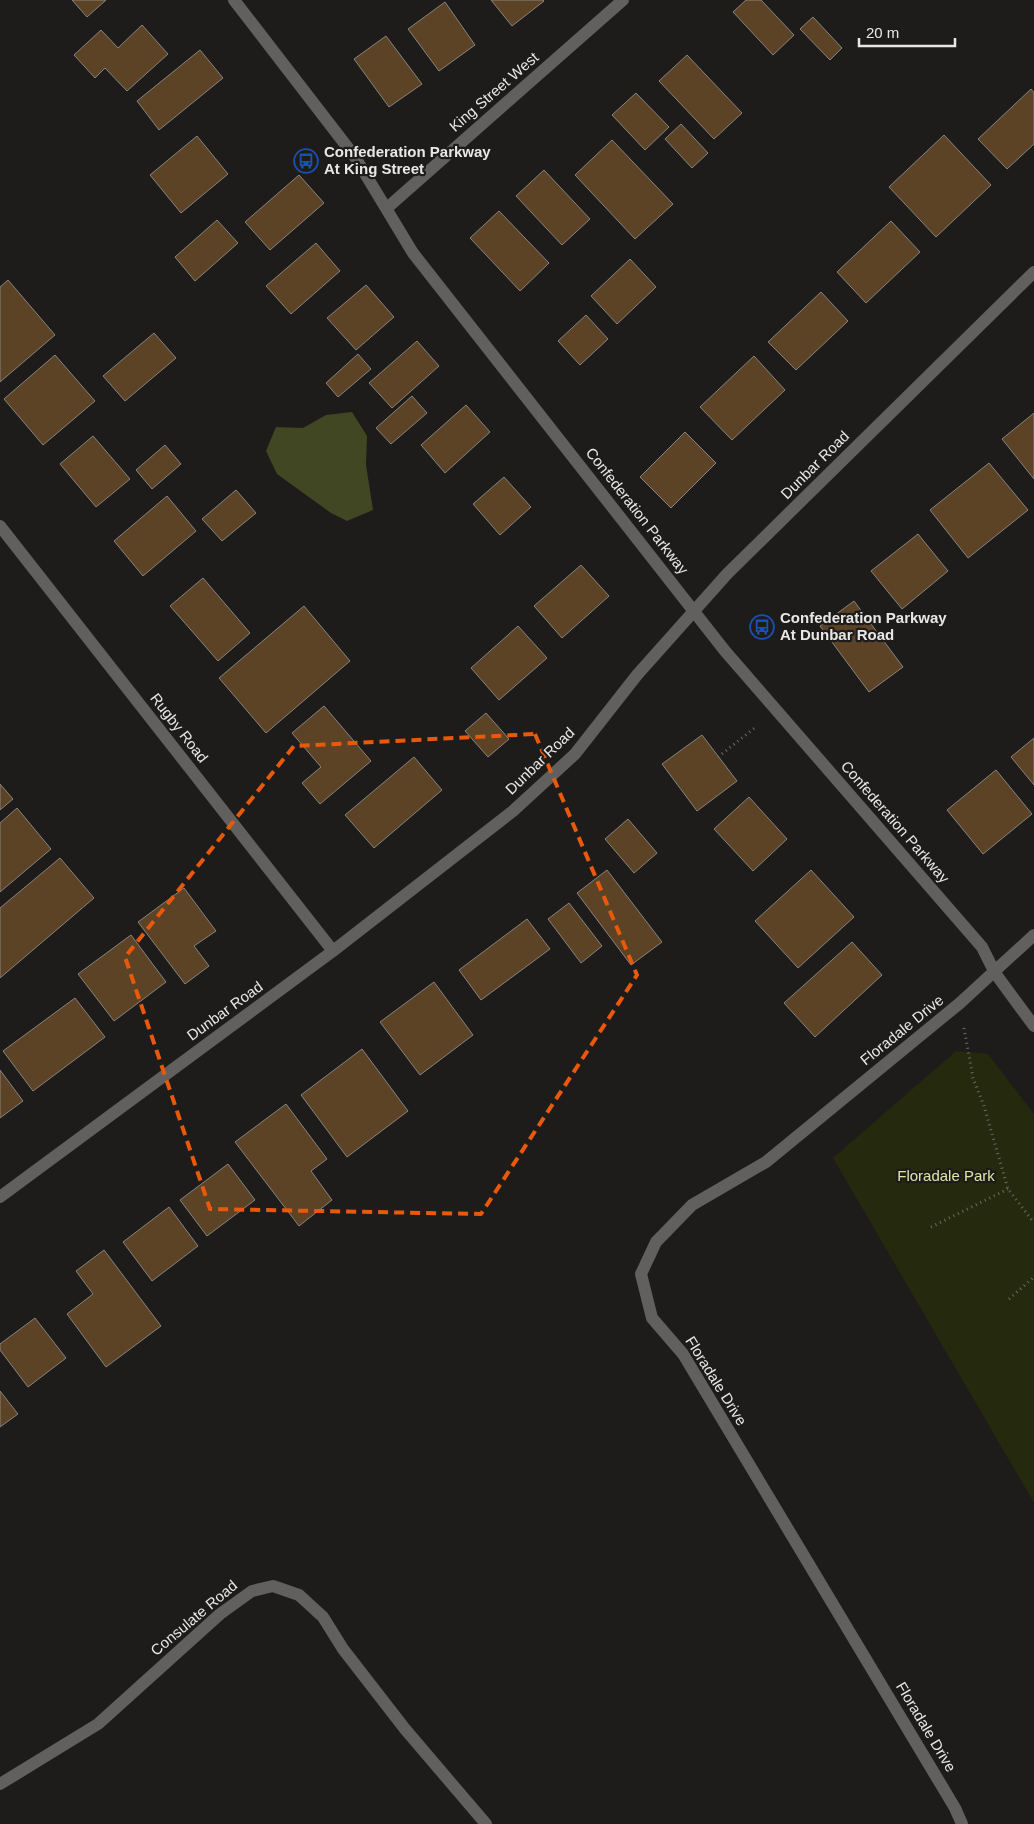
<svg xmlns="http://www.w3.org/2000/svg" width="1034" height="1824" viewBox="0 0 1034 1824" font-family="Arial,sans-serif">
	<rect width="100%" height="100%" fill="#1e1c1a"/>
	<path fill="#25290e" d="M 956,1051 L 988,1054 L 1034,1114 L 1034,1503 L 833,1158 Z"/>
	<path fill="#414722" d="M 352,412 L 367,436 L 366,465 L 373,510 L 347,521 L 331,513 L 277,474 L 266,451 L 276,427 L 303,428 L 326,415 Z"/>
	<path fill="#5c4325" stroke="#878481" d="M 72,0 L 106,0 L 87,17 Z
		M 491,0 L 543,0 L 544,1 L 512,26 Z
		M 746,0 L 761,0 L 794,35 L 773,55 L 733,12 Z
		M 445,2 L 475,45 L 439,71 L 408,29 Z
		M 813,17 L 842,48 L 830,60 L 800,29 Z
		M 142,25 L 168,54 L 127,91 L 105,68 L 95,78 L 74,55 L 101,30 L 118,48 Z
		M 386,36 L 422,84 L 389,107 L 354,59 Z
		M 200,50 L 223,78 L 159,130 L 137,101 Z
		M 687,55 L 742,113 L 714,139 L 659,81 Z
		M 1031,89 L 1034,93 L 1034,144 L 1007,169 L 978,139 Z
		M 636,93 L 669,127 L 645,150 L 612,115 Z
		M 681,124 L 708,153 L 692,168 L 665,139 Z
		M 944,135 L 991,185 L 936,237 L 889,187 Z
		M 197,136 L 228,174 L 181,213 L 150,175 Z
		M 612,140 L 673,204 L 635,239 L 575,175 Z
		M 544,170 L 590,219 L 562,245 L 516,196 Z
		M 299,175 L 324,203 L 270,250 L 245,222 Z
		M 499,211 L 549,263 L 520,291 L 470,238 Z
		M 217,220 L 238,243 L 195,281 L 175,257 Z
		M 891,221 L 920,252 L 866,303 L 837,272 Z
		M 316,243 L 340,271 L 291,314 L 266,286 Z
		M 630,259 L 656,287 L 617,324 L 591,296 Z
		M 8,280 L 55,335 L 0,382 L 0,287 Z
		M 366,285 L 394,317 L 356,350 L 327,318 Z
		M 821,292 L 848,321 L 796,370 L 768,342 Z
		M 586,315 L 608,339 L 580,365 L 558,341 Z
		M 154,333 L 176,358 L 125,401 L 103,376 Z
		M 417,341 L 439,366 L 392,408 L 369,383 Z
		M 358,354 L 371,369 L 338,397 L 326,383 Z
		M 55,355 L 95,401 L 43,445 L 4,399 Z
		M 754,356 L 785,390 L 732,440 L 700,407 Z
		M 412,396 L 427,413 L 391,444 L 376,428 Z
		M 466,405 L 490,432 L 445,473 L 421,445 Z
		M 1034,413 L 1034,479 L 1002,439 Z
		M 685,432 L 716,463 L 671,508 L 640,477 Z
		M 93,436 L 130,479 L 96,507 L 60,464 Z
		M 165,445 L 181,464 L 152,489 L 136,470 Z
		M 989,463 L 1028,510 L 968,558 L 930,510 Z
		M 504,477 L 531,507 L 500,535 L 473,504 Z
		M 236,490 L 256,513 L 222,541 L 202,519 Z
		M 167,496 L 196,531 L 143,576 L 114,541 Z
		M 918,534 L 948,571 L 902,609 L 871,571 Z
		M 581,565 L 609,596 L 562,638 L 534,606 Z
		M 203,578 L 250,633 L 218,661 L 170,606 Z
		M 854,601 L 903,667 L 869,692 L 820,626 Z
		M 304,606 L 350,661 L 266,733 L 219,678 Z
		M 518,626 L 547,658 L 499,700 L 471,668 Z
		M 324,706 L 371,761 L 320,804 L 302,783 L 321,767 L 292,733 Z
		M 486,713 L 509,739 L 488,757 L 465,731 Z
		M 702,735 L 737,781 L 697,811 L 662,764 Z
		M 1034,738 L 1034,785 L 1011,757 Z
		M 414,757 L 442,790 L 374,848 L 345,815 Z
		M 996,770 L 1032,814 L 983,854 L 947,810 Z
		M 0,784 L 13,799 L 0,810 Z
		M 749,797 L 787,839 L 753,871 L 714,829 Z
		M 17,808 L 51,849 L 0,892 L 0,823 Z
		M 628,819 L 657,853 L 634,873 L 605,839 Z
		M 60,858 L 94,898 L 0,978 L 0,908 Z
		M 607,870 L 662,942 L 631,965 L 577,893 Z
		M 811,870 L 854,917 L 798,968 L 755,921 Z
		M 184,888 L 216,931 L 194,946 L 209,966 L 185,984 L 138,922 Z
		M 569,903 L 602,946 L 581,963 L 548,919 Z
		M 527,919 L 550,949 L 481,1000 L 459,970 Z
		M 131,935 L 166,982 L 114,1021 L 78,974 Z
		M 852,942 L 882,975 L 815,1037 L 784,1003 Z
		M 434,982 L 473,1035 L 420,1075 L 380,1022 Z
		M 75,998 L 105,1037 L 33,1091 L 3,1051 Z
		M 362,1049 L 408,1111 L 347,1157 L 301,1095 Z
		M 0,1070 L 23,1101 L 0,1118 Z
		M 286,1104 L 327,1159 L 311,1171 L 332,1200 L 299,1226 L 235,1142 Z
		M 228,1164 L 255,1200 L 207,1236 L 180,1200 Z
		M 169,1207 L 198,1246 L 152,1281 L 123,1242 Z
		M 104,1250 L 161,1326 L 106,1367 L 67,1314 L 93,1294 L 76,1271 Z
		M 35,1318 L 66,1358 L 28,1387 L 0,1350 L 0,1344 Z
		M 0,1391 L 18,1414 L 0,1427 Z"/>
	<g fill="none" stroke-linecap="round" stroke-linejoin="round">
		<path stroke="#6d6b69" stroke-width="3" stroke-dasharray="1 4" stroke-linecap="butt" d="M 718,757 L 757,726
			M 964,1028 L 973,1078 L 984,1106 L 1008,1189 L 1034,1223
			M 931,1227 L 1008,1189
			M 1009,1299 L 1034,1277"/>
		<path stroke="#62605f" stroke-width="12" d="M 387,208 L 623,0
			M 0,526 L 333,951
			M 0,1197 L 333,951 L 513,811 L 575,754 L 637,675 L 727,574 L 1034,272
			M 0,1784 L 98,1724 L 220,1614 L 252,1591 L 273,1586 L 299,1595 L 323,1617 L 343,1649 L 405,1729 L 486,1824
			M 962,1824 L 955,1808 L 683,1354 L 652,1318 L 641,1274 L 656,1242 L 692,1205 L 766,1162 L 960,1003 L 1034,935"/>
		<path stroke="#62605f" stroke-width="12" d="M 234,0 L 355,157 L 413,253 L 725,651 L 982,947 L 995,973 L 1034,1026"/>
	</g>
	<path fill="none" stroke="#e8590c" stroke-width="4" stroke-dasharray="10 6" stroke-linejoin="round" d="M 535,734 L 637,975 L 481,1214 L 210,1209 L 125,957 L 294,746 Z"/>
	<defs>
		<g id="bus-ring" transform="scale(1.25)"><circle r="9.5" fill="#1e1c1a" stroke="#1a4fb4" stroke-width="1.5"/><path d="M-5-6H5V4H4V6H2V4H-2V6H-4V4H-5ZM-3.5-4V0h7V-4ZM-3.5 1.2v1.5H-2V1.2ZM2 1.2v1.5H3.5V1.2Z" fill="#1a4fb4"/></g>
	</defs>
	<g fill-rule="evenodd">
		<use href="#bus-ring" x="306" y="161"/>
		<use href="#bus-ring" x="762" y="627"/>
	</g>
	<g text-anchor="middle" stroke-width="4.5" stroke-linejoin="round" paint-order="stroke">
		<g font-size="15" fill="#e9e7e5" stroke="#1e1c1a">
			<text transform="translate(494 92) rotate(-41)" y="5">King Street West</text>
			<text transform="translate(815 465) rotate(-45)" y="5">Dunbar Road</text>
			<text transform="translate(637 511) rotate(52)" y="5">Confederation Parkway</text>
			<text transform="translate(179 728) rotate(52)" y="5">Rugby Road</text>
			<text transform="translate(540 761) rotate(-44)" y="5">Dunbar Road</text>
			<text transform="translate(895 822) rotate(49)" y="5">Confederation Parkway</text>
			<text transform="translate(225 1011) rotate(-36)" y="5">Dunbar Road</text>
			<text transform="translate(902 1030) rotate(-39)" y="5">Floradale Drive</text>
			<text transform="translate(716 1381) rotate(58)" y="5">Floradale Drive</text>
			<text transform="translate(194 1618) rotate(-40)" y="5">Consulate Road</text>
			<text transform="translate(926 1727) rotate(59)" y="5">Floradale Drive</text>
		</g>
		<g font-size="15" font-weight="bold" fill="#e9e7e5" stroke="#1e1c1a" text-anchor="start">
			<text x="324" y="157">Confederation Parkway<tspan x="324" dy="17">At King Street</tspan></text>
			<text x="780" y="623">Confederation Parkway<tspan x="780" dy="17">At Dunbar Road</tspan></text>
		</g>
		<g font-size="15" fill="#dce7a5" stroke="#1e1c1a">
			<text x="946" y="1181">Floradale Park</text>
		</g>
	</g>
	<path d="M859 38v8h96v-8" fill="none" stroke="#e9e7e5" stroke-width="2.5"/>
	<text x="866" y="38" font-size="15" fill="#e9e7e5" stroke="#1e1c1a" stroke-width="4" paint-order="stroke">20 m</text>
</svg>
